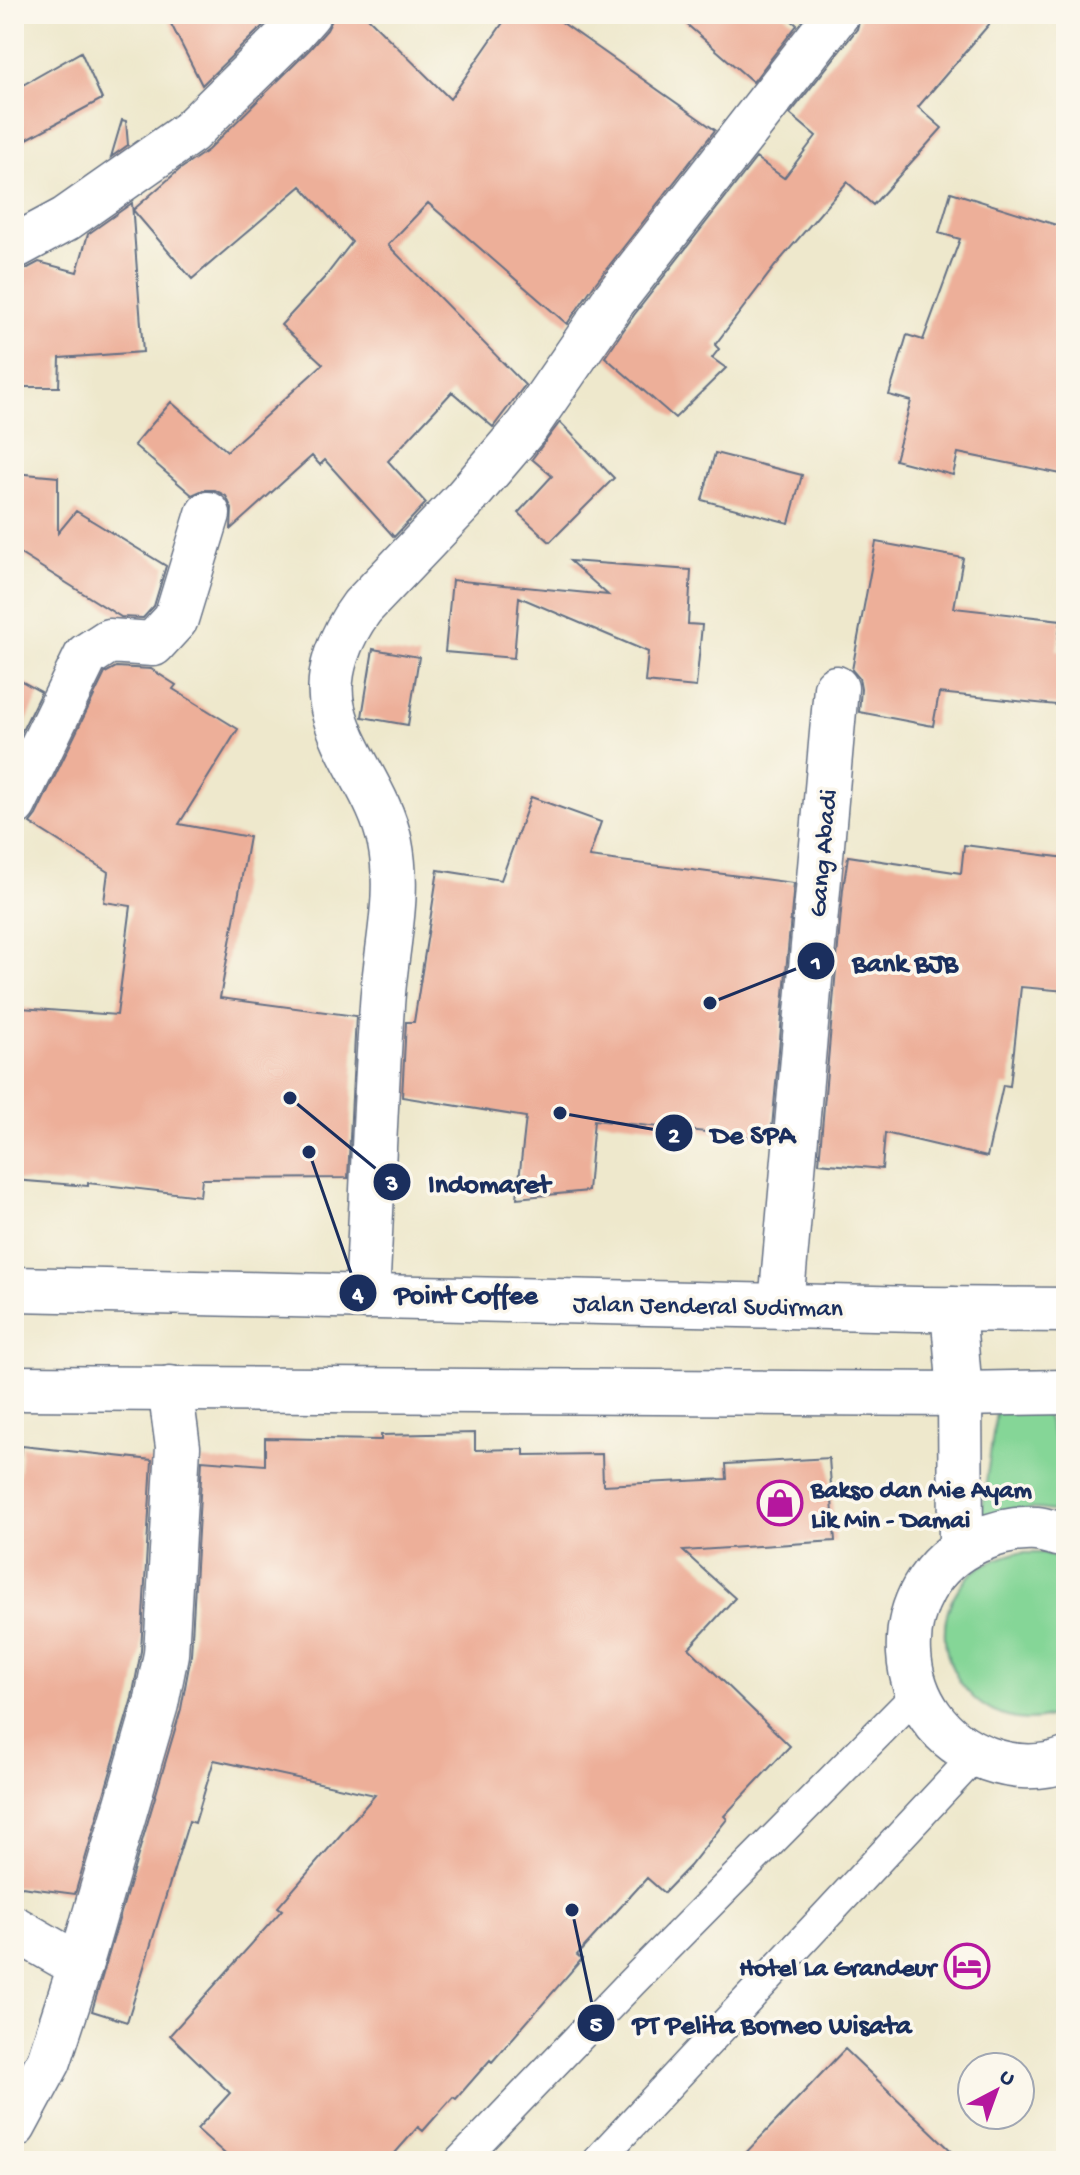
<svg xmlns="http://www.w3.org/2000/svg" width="1080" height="2175" viewBox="0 0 1080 2175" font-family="'Gochi Hand',sans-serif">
	<rect width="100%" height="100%" fill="#fbf7ec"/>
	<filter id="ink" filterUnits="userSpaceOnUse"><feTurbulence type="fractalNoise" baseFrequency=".0125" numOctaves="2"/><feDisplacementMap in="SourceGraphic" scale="16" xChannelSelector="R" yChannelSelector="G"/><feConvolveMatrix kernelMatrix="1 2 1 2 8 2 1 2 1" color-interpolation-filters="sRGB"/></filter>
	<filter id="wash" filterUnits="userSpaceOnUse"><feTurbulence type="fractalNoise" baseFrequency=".006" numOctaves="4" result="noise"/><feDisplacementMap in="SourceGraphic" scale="32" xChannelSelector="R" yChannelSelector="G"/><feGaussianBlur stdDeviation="1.8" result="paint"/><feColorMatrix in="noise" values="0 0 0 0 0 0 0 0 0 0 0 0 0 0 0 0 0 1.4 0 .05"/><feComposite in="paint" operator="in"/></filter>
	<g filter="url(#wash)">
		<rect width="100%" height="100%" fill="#eee8cc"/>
		<path fill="#85d697" stroke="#50827a" stroke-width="2" d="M 1044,1409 L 1066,1472 L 1066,1516 C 1038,1503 1009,1511 981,1517 L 996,1413 Z
			M 1016,1553 L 1044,1553 L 1066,1562 L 1066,1710 C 984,1753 905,1645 967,1578 C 980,1564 999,1558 1016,1553 Z"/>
		<g id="blocks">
			<path fill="#edaf99" d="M 166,14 L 275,14 L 202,85 Z
				M 332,14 L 364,14 L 450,99 L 509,14 L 550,14 L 715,130 L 594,285 L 567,324 L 428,203 L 388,245 L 525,385 L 493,427 L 452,392 L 388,461 L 426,503 L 394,537 L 325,460 L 320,465 L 312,456 L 231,529 L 232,509 L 226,496 L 215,490 L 203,490 L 192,495 L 134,445 L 171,402 L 227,451 L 323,364 L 281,325 L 325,277 L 352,242 L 301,186 L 192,279 L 133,210 L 179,170 L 208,150 L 310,49 L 327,30 L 332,20 Z
				M 675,14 L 784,14 L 797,25 L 753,82 Z
				M 861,14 L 998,14 L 918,107 L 942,128 L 873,205 L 847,182 L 775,266 L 715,345 L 719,349 L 712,358 L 726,368 L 675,418 L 605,357 L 634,315 L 756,158 L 784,178 L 816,136 L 790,114 L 857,29 Z
				M 81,52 L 102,99 L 14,146 L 14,90 Z
				M 122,120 L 126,121 L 128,145 L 111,157 Z
				M 951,192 L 1066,228 L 1066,475 L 958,453 L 953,475 L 895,460 L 911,401 L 889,395 L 907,335 L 923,340 L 960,239 L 939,233 Z
				M 132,203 L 143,352 L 60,358 L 59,387 L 14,387 L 14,281 L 16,271 L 26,269 L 39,262 L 77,272 L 88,234 Z
				M 560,422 L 614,478 L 550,542 L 518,513 L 552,476 L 532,459 Z
				M 715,453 L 802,475 L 789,523 L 702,500 Z
				M 14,473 L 58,477 L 58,533 L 76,511 L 166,566 L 154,606 L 143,618 L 121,617 L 14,550 Z
				M 876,542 L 963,558 L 954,608 L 1061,620 L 1057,650 L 1066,650 L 1066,706 L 939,693 L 933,726 L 859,712 L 861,689 L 859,678 L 852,670 Z
				M 570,561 L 691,570 L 688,624 L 702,625 L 696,687 L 645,682 L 648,652 L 519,597 L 514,658 L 445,652 L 452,580 L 608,595 Z
				M 373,649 L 419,657 L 408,725 L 362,717 Z
				M 116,667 L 151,669 L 176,685 L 173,689 L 238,729 L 179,824 L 249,837 L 220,998 L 356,1016 L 348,1178 L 202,1179 L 200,1196 L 88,1183 L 88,1186 L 14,1180 L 14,1103 L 21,1008 L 117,1015 L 131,906 L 104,902 L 108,872 L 30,823 L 36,815 L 105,673 Z
				M 14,677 L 41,692 L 14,747 Z
				M 531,797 L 601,822 L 589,857 L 794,883 L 771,1139 L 594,1120 L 588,1191 L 517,1198 L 526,1117 L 402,1097 L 406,1022 L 414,1022 L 438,870 L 501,880 Z
				M 964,845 L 1066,858 L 1066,991 L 1021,987 L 1010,1086 L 1003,1085 L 987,1157 L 885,1133 L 882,1169 L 819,1163 L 843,889 L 848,856 L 961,873 Z
				M 475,1433 L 475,1450 L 524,1449 L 524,1455 L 602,1454 L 603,1485 L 727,1479 L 726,1464 L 829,1458 L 835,1541 L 683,1551 L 735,1598 L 689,1648 L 790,1746 L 724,1816 L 727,1819 L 690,1866 L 664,1893 L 647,1878 L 577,1955 L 582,1959 L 492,2062 L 490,2060 L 456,2099 L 453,2097 L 423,2131 L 418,2127 L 388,2161 L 233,2161 L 197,2129 L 230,2093 L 170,2035 L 282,1910 L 278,1907 L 375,1795 L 214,1760 L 195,1823 L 189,1821 L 127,2022 L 92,2011 L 181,1709 L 191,1655 L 202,1460 L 265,1465 L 265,1438 L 381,1440 L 381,1435 Z
				M 22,1446 L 152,1460 L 141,1651 L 132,1698 L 75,1894 L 14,1886 L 14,1527 Z
				M 845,2049 L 962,2161 L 738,2161 Z"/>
		</g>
	</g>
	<g filter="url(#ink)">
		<use href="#blocks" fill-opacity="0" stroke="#657084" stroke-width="2"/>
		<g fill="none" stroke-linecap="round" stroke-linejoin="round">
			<g stroke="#657084" stroke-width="33">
				<path id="service" d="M 460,2161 L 632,1982 L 917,1694
					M 597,2161 L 976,1755"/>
			</g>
			<g stroke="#657084" stroke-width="47">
				<path id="minor" d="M 14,247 L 66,219 L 190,132 L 293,31 L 308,14
					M 14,804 L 86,656 L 109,641 L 153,644 L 176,619 L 208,514
					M 367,1297 C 372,1200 375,1103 382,1006 C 385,952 401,897 390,843 C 380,793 344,756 333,709 C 324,674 341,635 362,607 L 464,500 L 527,426 L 614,300 L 837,14
					M 781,1305 L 836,688
					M 953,1309 L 960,1394 L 961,1548
					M 1066,1536 C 1056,1534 1046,1530 1036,1529 C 1016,1528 995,1533 977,1541 C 880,1585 889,1724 988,1759 C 1013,1768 1041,1769 1066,1760
					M 14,1928 L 80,1966 L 49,2061 L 14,2126
					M 80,1966 L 156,1704 L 166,1654 L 178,1447 L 170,1388"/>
			</g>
			<g stroke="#657084" stroke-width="47">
				<path id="trunk" d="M 14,1289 L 918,1309 L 1066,1310
					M 14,1388 L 960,1394 L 1066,1392"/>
			</g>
			<use href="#service" stroke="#fff" stroke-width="30"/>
			<use href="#minor" stroke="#fff" stroke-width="44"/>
			<use href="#trunk" stroke="#fff" stroke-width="44"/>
		</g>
	</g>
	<defs>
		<g id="shop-ring" transform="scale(2.3)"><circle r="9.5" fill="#fbf7ec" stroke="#b5179e" stroke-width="1.5"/><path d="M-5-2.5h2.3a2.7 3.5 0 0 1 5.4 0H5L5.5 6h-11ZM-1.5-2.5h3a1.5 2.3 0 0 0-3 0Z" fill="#b5179e"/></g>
		<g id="hotel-ring" transform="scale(2.3)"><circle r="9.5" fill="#fbf7ec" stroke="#b5179e" stroke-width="1.5"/><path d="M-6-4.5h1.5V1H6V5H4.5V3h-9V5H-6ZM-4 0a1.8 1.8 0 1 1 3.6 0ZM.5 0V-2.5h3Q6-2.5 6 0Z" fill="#b5179e"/></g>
	</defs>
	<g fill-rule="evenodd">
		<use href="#shop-ring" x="780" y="1503"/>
		<use href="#hotel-ring" x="967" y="1966"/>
	</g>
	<g text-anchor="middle" stroke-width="7" stroke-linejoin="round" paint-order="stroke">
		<g font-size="26" fill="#1b2f5e" stroke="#fbf7ec">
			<text transform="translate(821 853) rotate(-85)" y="9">Gang Abadi</text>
			<text transform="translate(708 1304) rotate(1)" y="9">Jalan Jenderal Sudirman</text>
		</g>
		<g font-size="26" font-weight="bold" fill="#1b2f5e" stroke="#fbf7ec" text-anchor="start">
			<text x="811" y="1497">Bakso dan Mie Ayam<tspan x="811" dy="30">Lik Min - Damai</tspan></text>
			<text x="936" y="1975" text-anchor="end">Hotel La Grandeur</text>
		</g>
	</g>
	<path fill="none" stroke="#1b2f5e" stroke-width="3" d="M710 1003L816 961M560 1113L674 1133M290 1098L392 1182M309 1152L358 1293M572 1910L596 2023"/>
	<g fill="#1b2f5e" stroke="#fbf7ec" stroke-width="3">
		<circle cx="710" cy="1003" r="8"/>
		<circle cx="560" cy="1113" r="8"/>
		<circle cx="290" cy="1098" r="8"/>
		<circle cx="309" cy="1152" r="8"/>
		<circle cx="572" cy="1910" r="8"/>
		<circle cx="816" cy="961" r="20"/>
		<circle cx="674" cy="1133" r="20"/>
		<circle cx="392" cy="1182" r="20"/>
		<circle cx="358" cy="1293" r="20"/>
		<circle cx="596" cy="2023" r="20"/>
	</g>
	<g font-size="24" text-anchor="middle" font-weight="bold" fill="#fff">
		<text x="816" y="969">1</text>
		<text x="674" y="1142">2</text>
		<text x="392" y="1190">3</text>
		<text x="358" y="1301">4</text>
		<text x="596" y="2031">5</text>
	</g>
	<g font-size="28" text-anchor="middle" font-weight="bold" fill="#1b2f5e" stroke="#fbf7ec" stroke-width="7" stroke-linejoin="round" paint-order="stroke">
		<text x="905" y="971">Bank BJB</text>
		<text x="753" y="1143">De SPA</text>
		<text x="489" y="1192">Indomaret</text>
		<text x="466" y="1303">Point Coffee</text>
		<text x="772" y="2033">PT Pelita Borneo Wisata</text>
	</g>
	<rect width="1080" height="2175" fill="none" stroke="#fbf7ec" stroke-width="48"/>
	<g transform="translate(996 2091) rotate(41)"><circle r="38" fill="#fbf7ec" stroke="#a1a7b3" stroke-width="2"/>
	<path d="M0-6L14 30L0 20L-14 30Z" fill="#b5179e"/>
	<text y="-12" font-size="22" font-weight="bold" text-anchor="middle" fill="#1b2f5e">U</text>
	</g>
</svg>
